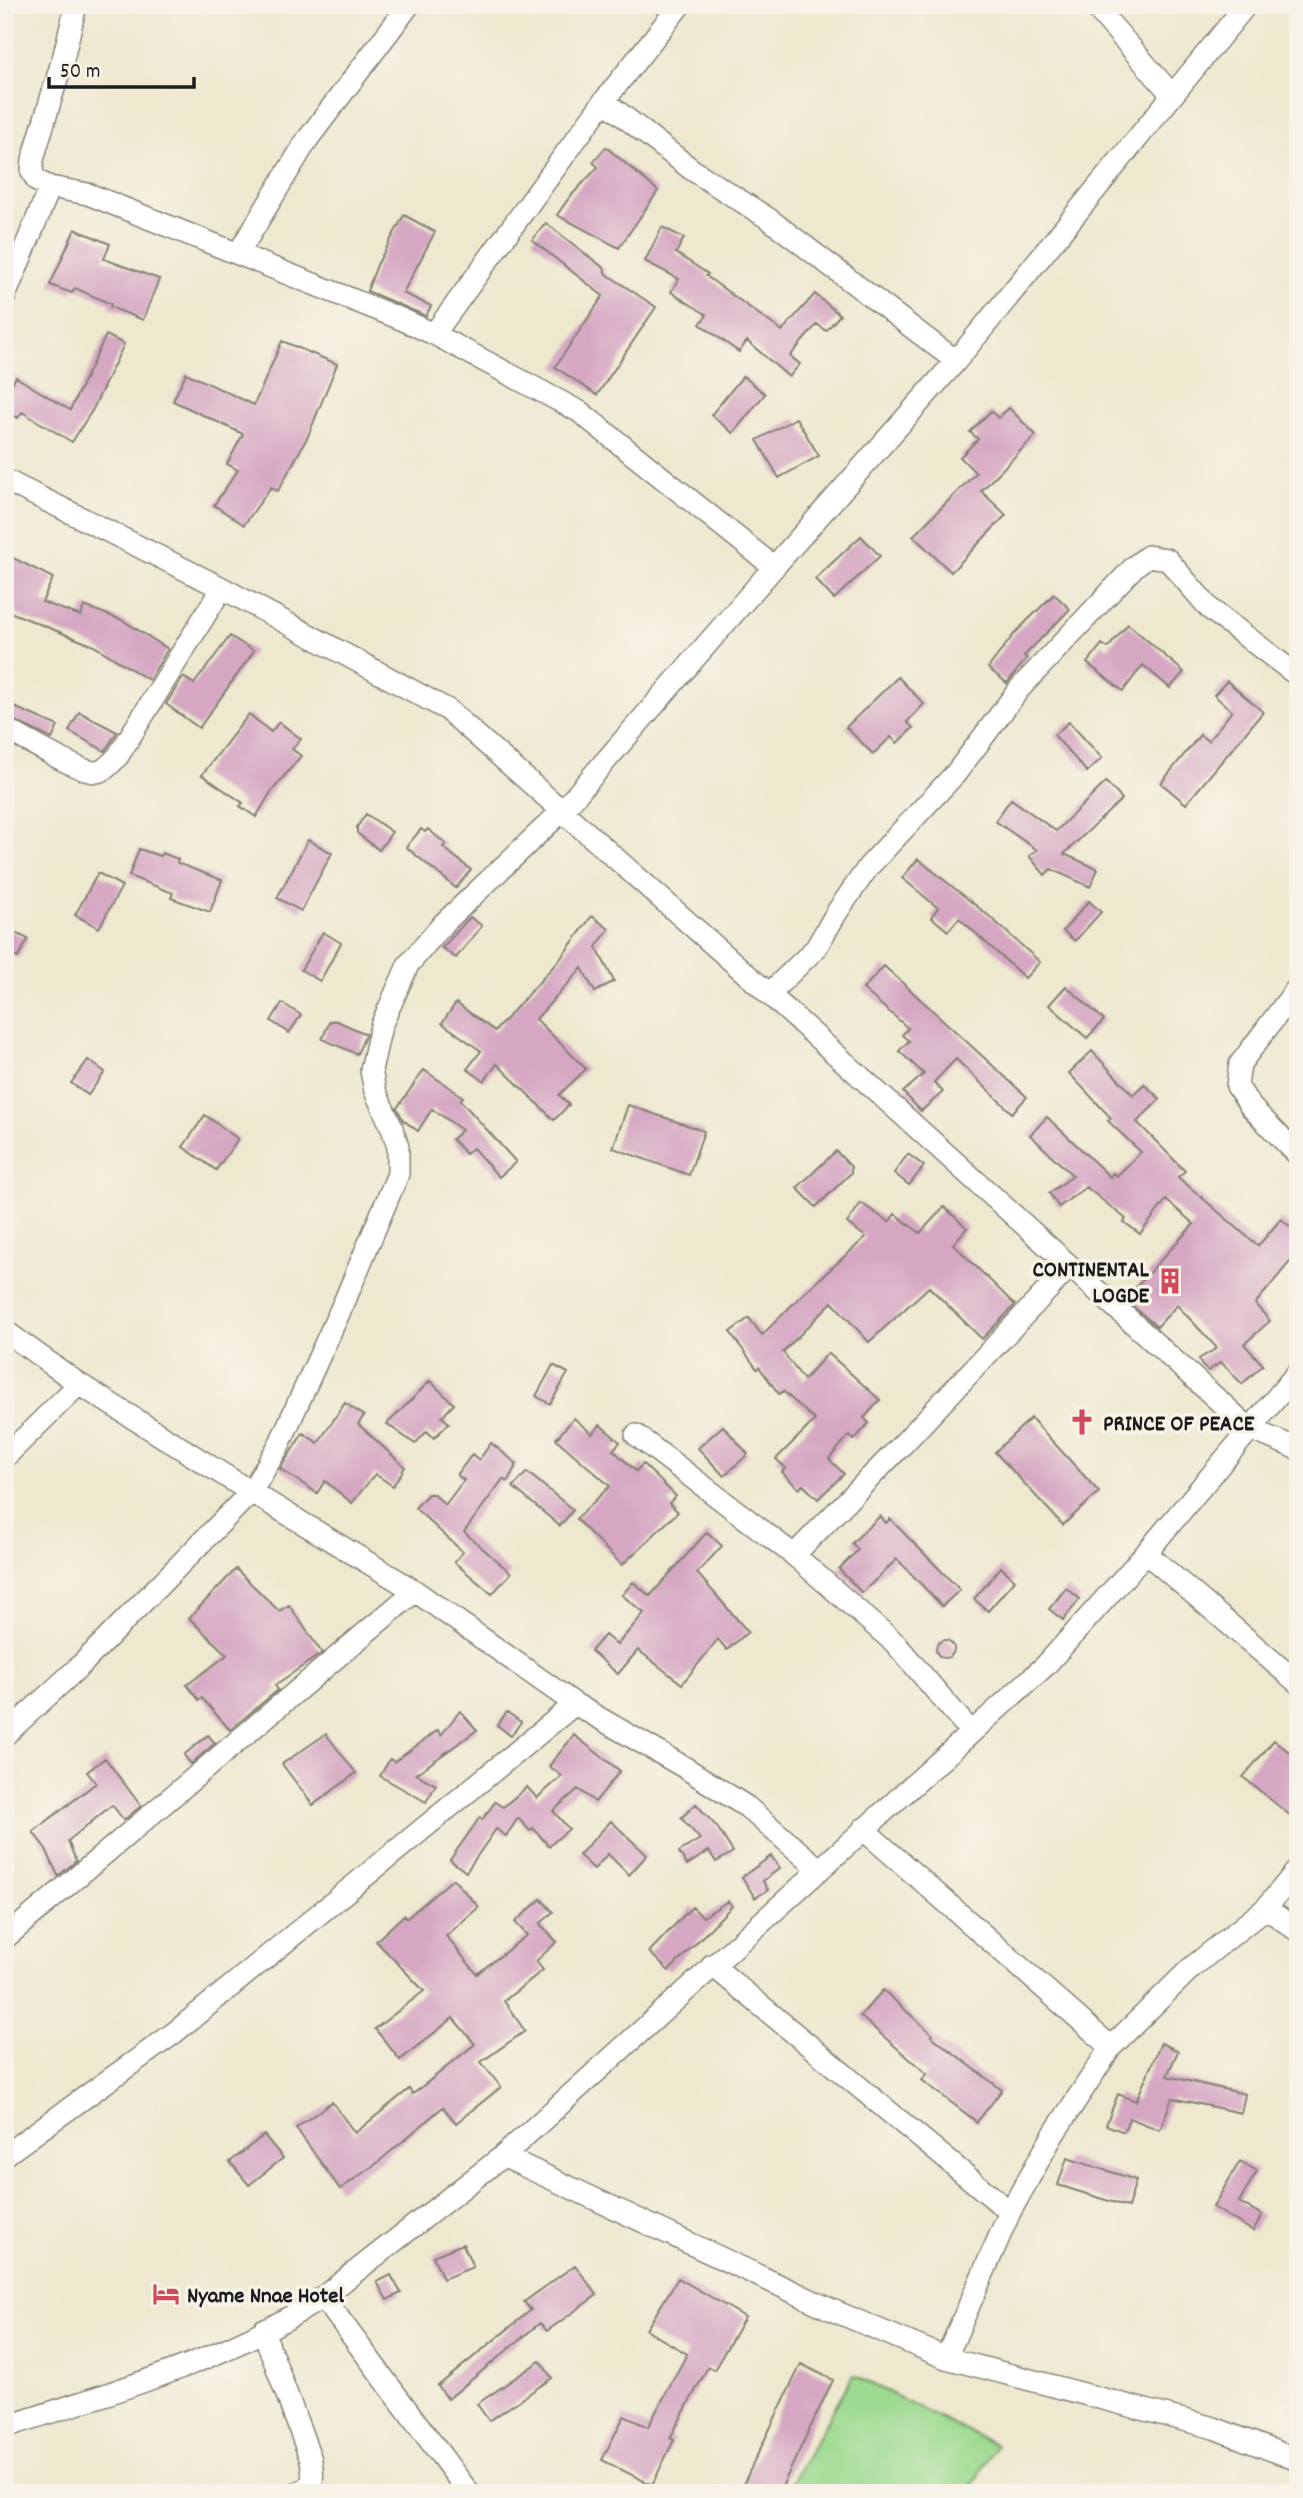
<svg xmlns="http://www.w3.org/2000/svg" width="1303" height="2498" viewBox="0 0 1303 2498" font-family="Dekko,sans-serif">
	<rect width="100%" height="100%" fill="#f7f3e8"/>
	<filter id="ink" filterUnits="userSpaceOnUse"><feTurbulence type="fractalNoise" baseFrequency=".0143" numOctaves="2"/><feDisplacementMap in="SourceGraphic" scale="14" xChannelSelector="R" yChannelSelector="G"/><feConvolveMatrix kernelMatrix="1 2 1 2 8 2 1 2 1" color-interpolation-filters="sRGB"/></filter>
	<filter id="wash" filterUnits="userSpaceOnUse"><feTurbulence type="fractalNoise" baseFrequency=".00686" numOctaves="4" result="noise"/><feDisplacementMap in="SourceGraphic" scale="28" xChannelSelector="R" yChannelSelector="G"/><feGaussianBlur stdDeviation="1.57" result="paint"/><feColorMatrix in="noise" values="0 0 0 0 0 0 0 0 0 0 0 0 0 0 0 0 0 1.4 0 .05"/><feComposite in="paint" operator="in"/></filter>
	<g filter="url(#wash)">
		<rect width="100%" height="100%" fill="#eee8cf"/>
		<path fill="#9cda8f" stroke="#5c7b56" stroke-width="2" d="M 853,2375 L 996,2445 L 968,2493 L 786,2493 Z"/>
		<g id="blocks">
			<path fill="#d6a7c3" d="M 606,147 L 658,191 L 619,248 L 557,215 L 569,198 L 598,167 L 593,162 Z
				M 404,215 L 435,232 L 403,293 L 431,306 L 426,316 L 367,291 L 377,265 Z
				M 546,223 L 605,269 L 605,273 L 656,307 L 597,395 L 555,367 L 603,296 L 532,240 Z
				M 662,227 L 684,238 L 676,253 L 708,274 L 706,276 L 782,331 L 815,294 L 840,315 L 826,331 L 817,324 L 790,356 L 800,364 L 789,377 L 747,341 L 739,352 L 700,324 L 707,315 L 671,292 L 679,279 L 645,261 Z
				M 75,229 L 110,244 L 104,259 L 159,279 L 143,320 L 110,307 L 111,304 L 75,288 L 72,293 L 50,285 Z
				M 106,335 L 124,344 L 93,409 L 72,442 L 22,412 L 18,418 L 5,411 L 5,395 L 16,377 L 70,410 Z
				M 282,341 L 337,364 L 308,436 L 278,491 L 271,487 L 244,525 L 214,505 L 238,470 L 227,464 L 243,434 L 173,401 L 186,373 L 254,405 Z
				M 743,376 L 765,394 L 733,433 L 711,415 Z
				M 1009,408 L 1036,435 L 981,491 L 1006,515 L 951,572 L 913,536 L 976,473 L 960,457 L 978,439 L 970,432 L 991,411 L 998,418 Z
				M 796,418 L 819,456 L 779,478 L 757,440 Z
				M 861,536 L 880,556 L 834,599 L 815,579 Z
				M 5,554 L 53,578 L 42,602 L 81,616 L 84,606 L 122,620 L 168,649 L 149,680 L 94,646 L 5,610 Z
				M 1054,594 L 1070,609 L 1024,656 L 1027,658 L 1007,683 L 988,668 L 1015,633 Z
				M 1128,624 L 1184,672 L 1170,688 L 1143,665 L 1123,691 L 1087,663 L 1102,644 L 1108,648 Z
				M 230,636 L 254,651 L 199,728 L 166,704 L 183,677 L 194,684 Z
				M 898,677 L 924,704 L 907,722 L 913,728 L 897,743 L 891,737 L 873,754 L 846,727 Z
				M 1227,681 L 1263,712 L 1186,804 L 1161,783 L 1200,735 L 1208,741 L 1232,711 L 1214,695 Z
				M 5,703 L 58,726 L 52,739 L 5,716 Z
				M 79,712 L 117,732 L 105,751 L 69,731 Z
				M 249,714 L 271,732 L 279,722 L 301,739 L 292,749 L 301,756 L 271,792 L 256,817 L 240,806 L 243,803 L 202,775 Z
				M 1069,722 L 1102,758 L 1087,772 L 1054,735 Z
				M 1106,782 L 1122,799 L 1064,854 L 1098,869 L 1090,887 L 1051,869 L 1045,875 L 1029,856 L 1037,850 L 995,821 L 1011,799 L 1056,831 Z
				M 366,814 L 392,832 L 379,850 L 357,833 L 357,827 Z
				M 421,829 L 425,832 L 428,829 L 446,844 L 443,847 L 471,870 L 456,888 L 406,847 Z
				M 308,840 L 332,853 L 301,911 L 277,898 Z
				M 139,849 L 160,856 L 162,853 L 178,859 L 177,863 L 222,880 L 210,912 L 171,898 L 173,893 L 129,876 Z
				M 918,859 L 989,916 L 1040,962 L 1025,978 L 959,918 L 948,931 L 931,917 L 938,908 L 902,878 Z
				M 98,873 L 122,886 L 99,928 L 75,915 Z
				M 1089,901 L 1101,912 L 1075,941 L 1063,931 Z
				M 592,916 L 609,929 L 596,947 L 614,981 L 595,992 L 582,968 L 536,1019 L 586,1069 L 559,1095 L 569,1105 L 554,1120 L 497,1064 L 484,1081 L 467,1069 L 481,1051 L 442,1023 L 456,1003 L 495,1031 L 560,959 Z
				M 470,917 L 482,926 L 456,958 L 442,948 Z
				M 5,928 L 28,939 L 18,958 L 5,952 Z
				M 323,932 L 341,943 L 320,981 L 301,970 Z
				M 884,966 L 1027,1097 L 1012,1113 L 956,1059 L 934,1082 L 943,1092 L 921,1111 L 903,1092 L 924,1074 L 899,1051 L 909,1041 L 902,1035 L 908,1028 L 863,989 Z
				M 1066,986 L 1104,1020 L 1087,1038 L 1049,1005 Z
				M 282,1003 L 301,1015 L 289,1033 L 271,1021 Z
				M 330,1021 L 337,1021 L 366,1034 L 357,1054 L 322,1039 Z
				M 1092,1051 L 1133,1095 L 1144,1084 L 1160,1099 L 1137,1122 L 1185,1171 L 1178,1177 L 1258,1246 L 1281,1219 L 1298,1233 L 1298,1252 L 1255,1304 L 1270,1321 L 1244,1344 L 1263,1365 L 1242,1384 L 1221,1362 L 1208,1371 L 1202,1366 L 1199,1359 L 1217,1348 L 1177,1305 L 1157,1327 L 1125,1299 L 1194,1224 L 1166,1200 L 1140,1234 L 1124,1222 L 1126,1219 L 1086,1187 L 1059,1207 L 1049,1193 L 1073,1176 L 1030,1135 L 1047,1117 L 1110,1177 L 1113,1173 L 1117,1176 L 1141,1152 L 1108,1121 L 1111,1118 L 1069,1073 Z
				M 88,1060 L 105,1072 L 88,1095 L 71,1083 Z
				M 424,1070 L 463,1097 L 460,1100 L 516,1162 L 499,1177 L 473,1148 L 466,1154 L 452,1139 L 462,1130 L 432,1109 L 418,1131 L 403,1120 L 397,1108 Z
				M 628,1105 L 704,1131 L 689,1175 L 613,1148 Z
				M 205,1115 L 238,1139 L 216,1170 L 183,1147 Z
				M 836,1151 L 851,1167 L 851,1173 L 816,1207 L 797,1188 Z
				M 908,1154 L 924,1166 L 909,1185 L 894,1173 Z
				M 861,1203 L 889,1222 L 895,1214 L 920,1233 L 944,1207 L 967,1228 L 953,1244 L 1015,1305 L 982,1339 L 929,1287 L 869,1342 L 832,1302 L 783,1352 L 804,1380 L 828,1353 L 880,1400 L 864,1418 L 869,1423 L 854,1440 L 849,1435 L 829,1459 L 844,1474 L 818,1499 L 803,1485 L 799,1489 L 782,1472 L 786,1468 L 776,1459 L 815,1420 L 783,1391 L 779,1394 L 759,1367 L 757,1369 L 730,1332 L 749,1318 L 762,1335 L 802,1295 L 866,1237 L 847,1223 Z
				M 553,1365 L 568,1373 L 550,1404 L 536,1396 Z
				M 430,1381 L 454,1404 L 442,1417 L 449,1423 L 434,1438 L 427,1431 L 415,1444 L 387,1424 Z
				M 345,1403 L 364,1416 L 358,1424 L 405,1467 L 393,1486 L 375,1474 L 352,1503 L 325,1481 L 317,1493 L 280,1469 L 303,1433 L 318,1443 Z
				M 574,1418 L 592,1434 L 600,1425 L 620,1442 L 613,1450 L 636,1471 L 643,1464 L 676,1496 L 669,1503 L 678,1512 L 622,1565 L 576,1519 L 610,1486 L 556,1439 Z
				M 1031,1418 L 1099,1492 L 1063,1525 L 995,1452 Z
				M 723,1426 L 748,1454 L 724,1476 L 698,1448 Z
				M 491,1443 L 517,1464 L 507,1482 L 503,1479 L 464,1532 L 511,1573 L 492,1594 L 454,1562 L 463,1552 L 415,1508 L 428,1494 L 434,1494 L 445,1505 L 464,1480 L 457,1475 L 472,1454 L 479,1460 Z
				M 527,1472 L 573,1510 L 560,1526 L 513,1487 Z
				M 880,1516 L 886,1523 L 890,1519 L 960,1590 L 942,1606 L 897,1559 L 862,1593 L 839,1569 L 858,1550 L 852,1543 Z
				M 707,1532 L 722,1546 L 697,1573 L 748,1632 L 727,1650 L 718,1639 L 682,1684 L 638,1650 L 618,1674 L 591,1651 L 605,1635 L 617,1645 L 644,1613 L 622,1595 L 633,1582 L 650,1596 Z
				M 1001,1567 L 1015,1580 L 988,1611 L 974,1599 Z
				M 236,1569 L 279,1611 L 289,1605 L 322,1653 L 275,1685 L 278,1690 L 230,1730 L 202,1698 L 199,1700 L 187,1685 L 227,1655 L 189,1618 Z
				M 1066,1588 L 1080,1599 L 1063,1620 L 1049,1609 Z
				M936 1649a9 9 0 1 1 18 0a9 9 0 1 1-18 0Z
				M 460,1711 L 477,1730 L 416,1774 L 436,1785 L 426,1802 L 380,1776 L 390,1759 L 394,1762 L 438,1730 L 441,1735 Z
				M 507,1712 L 521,1722 L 511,1736 L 497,1725 Z
				M 326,1734 L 356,1773 L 313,1805 L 282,1764 Z
				M 208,1735 L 215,1743 L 191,1764 L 184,1755 Z
				M 574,1735 L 620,1771 L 595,1802 L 578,1789 L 553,1811 L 569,1829 L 549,1846 L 533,1828 L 530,1831 L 518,1818 L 506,1836 L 496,1829 L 466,1872 L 450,1860 L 480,1817 L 482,1820 L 495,1802 L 503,1807 L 527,1787 L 537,1798 L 562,1776 L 549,1766 Z
				M 1274,1740 L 1298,1759 L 1298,1822 L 1243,1777 Z
				M 105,1758 L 141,1806 L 124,1820 L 112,1805 L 68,1841 L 76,1861 L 58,1876 L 46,1849 L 33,1832 L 96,1783 L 87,1772 Z
				M 696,1804 L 717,1827 L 733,1852 L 716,1862 L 709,1851 L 687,1865 L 679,1852 L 700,1839 L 681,1818 Z
				M 611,1821 L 647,1855 L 629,1875 L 608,1854 L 594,1869 L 579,1855 Z
				M 771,1856 L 780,1868 L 763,1881 L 768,1890 L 755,1898 L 742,1877 Z
				M 453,1879 L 479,1907 L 446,1936 L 477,1974 L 527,1935 L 515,1922 L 541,1899 L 553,1912 L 540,1924 L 557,1942 L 536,1961 L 543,1970 L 504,2001 L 525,2031 L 481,2062 L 501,2087 L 456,2123 L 443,2107 L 376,2164 L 340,2189 L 296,2128 L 332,2102 L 355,2133 L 409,2089 L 413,2094 L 475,2044 L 453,2018 L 400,2060 L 375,2029 L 424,1991 L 376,1941 L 404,1915 L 407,1918 Z
				M 728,1901 L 732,1906 L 669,1971 L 649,1952 L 692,1907 L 703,1917 Z
				M 883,1990 L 933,2035 L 931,2036 L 1002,2090 L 977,2122 L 922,2080 L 927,2074 L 860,2016 Z
				M 1161,2043 L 1178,2051 L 1167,2076 L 1245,2094 L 1241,2113 L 1172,2098 L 1160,2130 L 1129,2118 L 1124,2132 L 1106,2125 L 1118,2094 L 1136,2101 Z
				M 264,2135 L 283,2158 L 249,2185 L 230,2162 Z
				M 1067,2158 L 1136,2180 L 1128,2207 L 1058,2185 Z
				M 1240,2161 L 1257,2171 L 1239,2202 L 1262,2215 L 1253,2231 L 1213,2207 Z
				M 463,2244 L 473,2267 L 443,2279 L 433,2256 Z
				M 575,2265 L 597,2295 L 547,2331 L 540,2323 L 448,2399 L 438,2386 L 531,2310 L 524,2302 Z
				M 391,2275 L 401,2293 L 387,2300 L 377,2282 Z
				M 678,2278 L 745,2317 L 714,2370 L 708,2367 L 670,2438 L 674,2440 L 652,2485 L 602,2460 L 624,2416 L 648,2427 L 687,2354 L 646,2330 Z
				M 540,2361 L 552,2378 L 489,2421 L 477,2404 Z
				M 801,2364 L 833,2380 L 779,2493 L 739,2493 Z"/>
		</g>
	</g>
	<g filter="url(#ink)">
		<use href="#blocks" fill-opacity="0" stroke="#858276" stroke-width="2"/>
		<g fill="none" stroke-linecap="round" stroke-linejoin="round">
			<g stroke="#858276" stroke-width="24">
				<path id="minor" d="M 1094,5 L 1172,95
					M 604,101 L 691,169 L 769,219 L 956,361
					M 50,187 L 37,181 L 32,172 L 33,159 L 64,55 L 76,5
					M 238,254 L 307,140 L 409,5
					M 5,296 L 50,187 L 88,194 L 401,319 L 434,334 L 580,412 L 774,567 L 563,810 L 443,924 L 408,965 L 381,1026 L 371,1070 L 375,1091 L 392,1128 L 398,1147 L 398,1174 L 345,1300 L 278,1447 L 251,1492 L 82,1664 L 5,1735
					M 434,334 L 604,101 L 680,5
					M 5,480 L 222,588 L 448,710 L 769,994 L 1250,1429 L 1298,1449
					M 774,567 L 956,361 L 1246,5
					M 5,729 C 25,738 79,773 96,772 C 106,771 112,762 118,756 L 222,588
					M 1298,987 L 1240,1064 L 1237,1086 L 1251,1107 L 1298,1155
					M 769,994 L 816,948 L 837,912 L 869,866 L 956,773 L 1020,688 L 1135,566 L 1148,556 L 1167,559 L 1210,609 L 1298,676
					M 5,1331 L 79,1384
					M 636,1435 L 794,1555 L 895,1643 L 971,1732
					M 5,1457 L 79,1384 L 251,1492 L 415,1591 L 575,1704 L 684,1767 L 747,1807 L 820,1870
					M 1146,1553 L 1298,1683
					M 794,1555 L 902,1445 L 1070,1266
					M 863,1829 L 1111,2047
					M 1266,1908 L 1298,1931
					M 5,1938 L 415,1591
					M 712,1965 L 1010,2212 L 946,2358
					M 5,2155 L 174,2033 L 575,1704
					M 503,2156 L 832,2310 L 946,2358 L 1214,2428 L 1298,2460
					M 1010,2212 L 1053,2135 L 1111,2047 L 1191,1968 L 1266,1908 L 1298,1869
					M 323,2297 L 469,2493
					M 263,2330 L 311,2460 C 314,2477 315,2488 296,2493
					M 5,2427 C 113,2392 227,2360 323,2297 L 503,2156 L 1045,1666 L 1146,1553 L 1298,1372"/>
			</g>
			<use href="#minor" stroke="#fff" stroke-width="21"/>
		</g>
	</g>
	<defs>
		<g id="building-bare" transform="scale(2.1)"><path d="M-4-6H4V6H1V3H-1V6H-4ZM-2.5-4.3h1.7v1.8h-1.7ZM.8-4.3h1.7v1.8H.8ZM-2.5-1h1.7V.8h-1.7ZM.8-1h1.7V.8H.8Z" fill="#d1495b" stroke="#f7f3e8" stroke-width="2.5" paint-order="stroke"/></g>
		<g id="church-bare" transform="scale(2.1)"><path d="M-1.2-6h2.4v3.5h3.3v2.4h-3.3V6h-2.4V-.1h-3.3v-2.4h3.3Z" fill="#d1495b" stroke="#f7f3e8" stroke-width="2.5" paint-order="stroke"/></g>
		<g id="hotel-bare" transform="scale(2.1)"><path d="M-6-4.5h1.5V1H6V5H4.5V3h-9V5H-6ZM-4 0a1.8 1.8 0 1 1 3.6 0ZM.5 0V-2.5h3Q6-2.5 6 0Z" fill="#d1495b" stroke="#f7f3e8" stroke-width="2.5" paint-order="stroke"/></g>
	</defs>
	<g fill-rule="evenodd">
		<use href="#building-bare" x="1170" y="1281"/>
		<use href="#church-bare" x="1082" y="1422"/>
		<use href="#hotel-bare" x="166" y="2294"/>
	</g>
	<g text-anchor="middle" stroke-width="7" stroke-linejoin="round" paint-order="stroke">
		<g font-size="23" font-weight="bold" fill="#1c1c1c" stroke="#f7f3e8" text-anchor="start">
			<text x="1149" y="1276" text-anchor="end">CONTINENTAL<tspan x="1149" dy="26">LOGDE</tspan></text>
			<text x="1103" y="1430">PRINCE OF PEACE</text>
			<text x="187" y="2302">Nyame Nnae Hotel</text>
		</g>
	</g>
	<rect width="1303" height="2498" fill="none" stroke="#f7f3e8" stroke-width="28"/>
	<path d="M49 77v10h145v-10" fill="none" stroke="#1c1c1c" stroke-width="3.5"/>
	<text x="60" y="77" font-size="21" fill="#1c1c1c" stroke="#f7f3e8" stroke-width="5" paint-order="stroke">50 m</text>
</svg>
